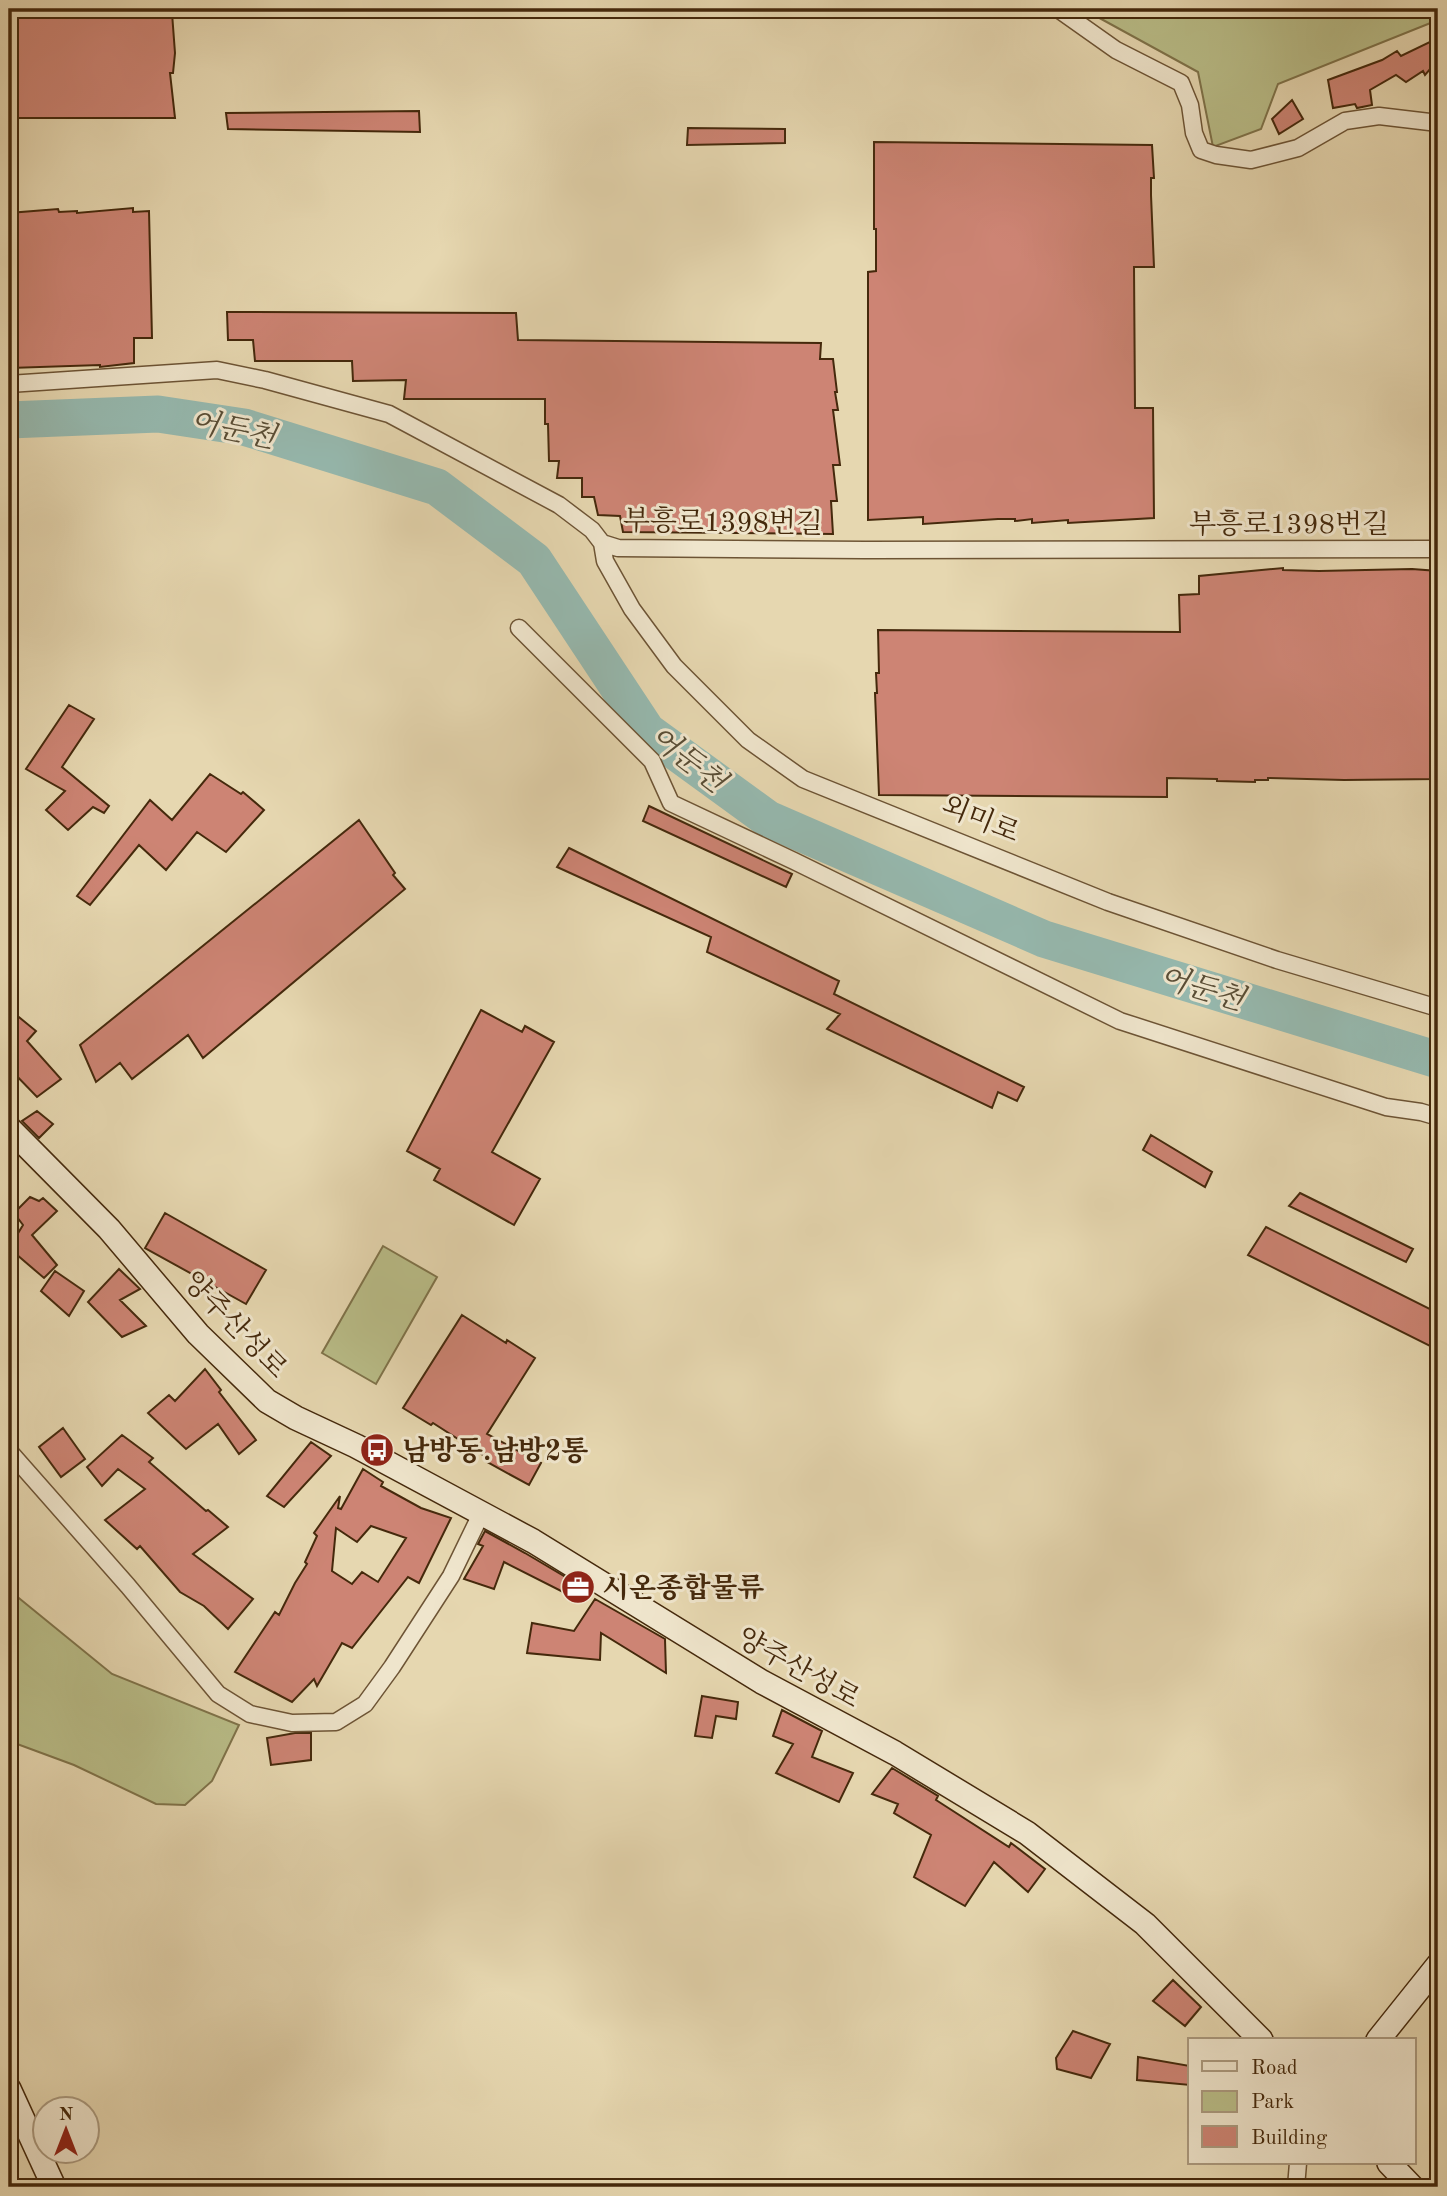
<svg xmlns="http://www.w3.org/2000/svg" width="1447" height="2196" viewBox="0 0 1447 2196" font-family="'Old Standard TT','Noto Serif KR',serif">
	<rect width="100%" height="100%" fill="#e6d7b0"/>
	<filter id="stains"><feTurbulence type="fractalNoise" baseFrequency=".00286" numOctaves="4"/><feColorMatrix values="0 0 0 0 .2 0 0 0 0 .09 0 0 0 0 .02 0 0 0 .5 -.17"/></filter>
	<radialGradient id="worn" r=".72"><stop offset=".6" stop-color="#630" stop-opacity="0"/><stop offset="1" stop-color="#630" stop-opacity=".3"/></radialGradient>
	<path fill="#b9bd88" stroke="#7f734a" stroke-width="2" d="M 1083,9 L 1438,9 L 1438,20 L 1278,84 L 1261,129 L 1213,147 L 1198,72 Z
		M 383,1246 L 437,1277 L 376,1384 L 322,1353 Z
		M 9,1590 L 112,1674 L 239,1725 L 212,1781 L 185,1805 L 156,1804 L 74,1765 L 9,1741 Z"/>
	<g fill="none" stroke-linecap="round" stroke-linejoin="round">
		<path stroke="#96b9af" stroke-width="37" d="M 9,420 L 158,414 L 244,427 L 437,487 L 534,560 L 647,731 L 768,819 L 1044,939 L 1438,1060"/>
	</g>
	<path fill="#cd8474" stroke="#45290c" stroke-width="2" fill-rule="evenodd" d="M 9,13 L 172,13 L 175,53 L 173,73 L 170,73 L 175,118 L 9,118 Z
		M 1438,38 L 1438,60 L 1425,75 L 1423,71 L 1406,82 L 1396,75 L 1370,90 L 1372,105 L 1357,108 L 1355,104 L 1333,108 L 1328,80 L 1382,60 L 1397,51 L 1401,56 Z
		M 1292,100 L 1303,119 L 1279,134 L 1272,119 Z
		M 419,111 L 420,132 L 228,129 L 226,113 Z
		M 688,128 L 785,129 L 785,143 L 687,145 Z
		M 874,142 L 1152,145 L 1154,178 L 1151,178 L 1151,195 L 1154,267 L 1134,267 L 1135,408 L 1153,408 L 1154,518 L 1068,523 L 1068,520 L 1032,523 L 1032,519 L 1015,521 L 1015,519 L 998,519 L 923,524 L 923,517 L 868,520 L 868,272 L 876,271 L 876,229 L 874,229 Z
		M 133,208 L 133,212 L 149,211 L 152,338 L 134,338 L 134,363 L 100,367 L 100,365 L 10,368 L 9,213 L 58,209 L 59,212 L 77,211 L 77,213 Z
		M 227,312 L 516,313 L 518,340 L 821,343 L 820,359 L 833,359 L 837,392 L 835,392 L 838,410 L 833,410 L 840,465 L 833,465 L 837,501 L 831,501 L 833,534 L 623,532 L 620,516 L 598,515 L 594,497 L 582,497 L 582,478 L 557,478 L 559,461 L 549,461 L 548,424 L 545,424 L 545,399 L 404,399 L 406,380 L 353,381 L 352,361 L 255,361 L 253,340 L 228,340 Z
		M 1283,568 L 1283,570 L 1319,571 L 1412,569 L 1438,571 L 1438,779 L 1344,780 L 1268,778 L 1268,780 L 1255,780 L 1255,782 L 1217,781 L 1217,779 L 1167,778 L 1167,797 L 879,795 L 875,693 L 877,693 L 876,673 L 879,673 L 878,630 L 1180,632 L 1179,595 L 1199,594 L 1199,576 Z
		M 69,705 L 94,719 L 62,767 L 109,806 L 104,813 L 93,807 L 68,830 L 46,810 L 65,791 L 26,769 Z
		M 210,774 L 241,794 L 243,792 L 264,810 L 226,852 L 197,832 L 166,870 L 139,845 L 90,905 L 77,896 L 150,800 L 172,820 Z
		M 649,806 L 792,874 L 786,887 L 643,821 Z
		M 359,820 L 395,873 L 393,875 L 405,889 L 203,1058 L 188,1035 L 132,1079 L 120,1063 L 96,1082 L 80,1045 Z
		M 569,848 L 839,981 L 834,994 L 1024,1087 L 1017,1101 L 998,1092 L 992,1108 L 827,1029 L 840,1014 L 707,952 L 711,937 L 557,867 Z
		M 9,1009 L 36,1031 L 27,1041 L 61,1079 L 37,1097 L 9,1068 Z
		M 481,1010 L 522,1032 L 525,1026 L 554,1042 L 492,1152 L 540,1179 L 514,1225 L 434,1180 L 440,1169 L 407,1151 Z
		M 37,1111 L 53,1124 L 39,1138 L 22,1121 Z
		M 1151,1135 L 1212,1172 L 1205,1187 L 1143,1150 Z
		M 1300,1193 L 1413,1249 L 1406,1262 L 1289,1206 Z
		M 30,1197 L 39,1201 L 43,1198 L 57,1211 L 32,1235 L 57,1265 L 44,1278 L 9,1248 L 23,1225 L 14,1213 Z
		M 165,1213 L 266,1270 L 246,1304 L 145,1248 Z
		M 1266,1227 L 1438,1313 L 1438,1350 L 1248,1255 Z
		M 119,1269 L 140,1289 L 120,1300 L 146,1326 L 122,1337 L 88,1302 Z
		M 55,1271 L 84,1291 L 69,1316 L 41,1291 Z
		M 462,1315 L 506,1343 L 507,1340 L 535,1358 L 487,1434 L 541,1463 L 529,1485 L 487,1462 L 489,1459 L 433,1423 L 431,1425 L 403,1408 Z
		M 205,1369 L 221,1390 L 219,1392 L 256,1440 L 239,1454 L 218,1424 L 186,1449 L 148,1413 L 169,1395 L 175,1401 Z
		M 63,1428 L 85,1459 L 61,1477 L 39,1447 Z
		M 122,1435 L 153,1458 L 149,1462 L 206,1511 L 208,1510 L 228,1527 L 193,1554 L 253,1599 L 228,1629 L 204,1606 L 180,1592 L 140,1546 L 137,1549 L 105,1520 L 145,1489 L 118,1469 L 102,1486 L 87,1467 Z
		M 311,1442 L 331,1456 L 284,1507 L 267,1496 Z
		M 363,1469 L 383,1482 L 381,1486 L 421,1508 L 451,1518 L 419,1583 L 408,1577 L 352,1648 L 342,1643 L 317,1686 L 314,1679 L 292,1702 L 235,1672 L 275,1612 L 279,1615 L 295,1583 L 307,1564 L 305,1562 L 317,1536 L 314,1533 L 340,1496 L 338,1508 L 341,1509 ZM 371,1526 L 406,1538 L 378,1582 L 362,1572 L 352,1584 L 332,1571 L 336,1528 L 357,1542 Z
		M 485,1531 L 525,1553 L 579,1585 L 569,1595 L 504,1562 L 494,1589 L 464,1579 L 483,1546 L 478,1544 Z
		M 595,1599 L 665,1639 L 666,1673 L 601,1633 L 600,1660 L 527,1653 L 532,1623 L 574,1631 Z
		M 702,1696 L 738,1702 L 736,1719 L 716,1716 L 712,1738 L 695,1736 Z
		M 782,1710 L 822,1731 L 812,1757 L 853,1773 L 839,1802 L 776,1773 L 793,1744 L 773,1736 Z
		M 295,1733 L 311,1733 L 311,1760 L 271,1765 L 267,1738 Z
		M 892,1768 L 938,1796 L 936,1800 L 1009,1847 L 1011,1843 L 1045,1869 L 1028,1892 L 994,1862 L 965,1906 L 914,1877 L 931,1835 L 894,1813 L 898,1804 L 872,1794 Z
		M 1173,1980 L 1201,2007 L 1185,2026 L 1153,2001 Z
		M 1073,2031 L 1110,2044 L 1091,2078 L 1057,2069 L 1056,2058 Z
		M 1138,2057 L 1190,2066 L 1190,2085 L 1137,2080 Z"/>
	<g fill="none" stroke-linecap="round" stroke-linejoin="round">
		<g stroke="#6d5435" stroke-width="19">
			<path id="street" d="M 1058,9 L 1116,50 L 1181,83 L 1190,105 L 1194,133 L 1201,150 L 1216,155 L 1251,160 L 1298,148 L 1345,121 L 1379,116 L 1438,123
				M 9,384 L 217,370 L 265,380 L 389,414 L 559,505 L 592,530 L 602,543 L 618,548 L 865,550 L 1438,549
				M 602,543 L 605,561 L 632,609 L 674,666 L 748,740 L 803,779 L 1108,902 L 1277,960 L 1438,1008
				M 519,628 L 652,761 L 671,803 L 794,861 L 1120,1021 L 1386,1107 L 1421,1112 L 1438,1117
				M 9,1451 L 128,1586 L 218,1694 L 250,1714 L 292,1723 L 336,1722 L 365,1704 L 392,1667 L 451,1576 L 481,1514
				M 1296,2187 L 1298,2163"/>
		</g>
		<g stroke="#45290c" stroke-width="26">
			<path id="secondary" d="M 9,1128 L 109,1229 L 198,1334 L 267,1401 L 296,1418 L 356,1446 L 533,1541 L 762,1682 L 895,1753 L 1027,1833 L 1145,1924 L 1261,2040
				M 1378,2040 L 1438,1965
				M 9,2089 L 54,2187
				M 1389,2163 L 1412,2187"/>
		</g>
		<use href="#street" stroke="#efe5cc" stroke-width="16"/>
		<use href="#secondary" stroke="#efe5cc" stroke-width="23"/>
	</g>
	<defs>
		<g id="bus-disc" transform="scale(1.75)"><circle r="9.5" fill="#8f2418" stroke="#efe5cc"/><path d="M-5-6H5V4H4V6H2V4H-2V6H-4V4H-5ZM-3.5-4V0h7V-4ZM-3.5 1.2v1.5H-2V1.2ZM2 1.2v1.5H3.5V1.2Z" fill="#fff"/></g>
		<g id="office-disc" transform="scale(1.75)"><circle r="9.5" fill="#8f2418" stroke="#efe5cc"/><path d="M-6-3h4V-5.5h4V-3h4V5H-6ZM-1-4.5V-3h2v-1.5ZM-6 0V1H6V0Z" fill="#fff"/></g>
	</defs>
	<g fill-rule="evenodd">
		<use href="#bus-disc" x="377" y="1450"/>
		<use href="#office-disc" x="578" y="1587"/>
	</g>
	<g text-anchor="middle" stroke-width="6" stroke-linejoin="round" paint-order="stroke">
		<g font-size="28" fill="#45290c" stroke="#efe5cc">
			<text transform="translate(723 521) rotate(1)" y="10">부흥로1398번길</text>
			<text x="1289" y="533">부흥로1398번길</text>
			<text transform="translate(981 818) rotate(22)" y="10">외미로</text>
			<text transform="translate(236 1324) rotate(46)" y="10">양주산성로</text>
			<text transform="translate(799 1667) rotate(29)" y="10">양주산성로</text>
		</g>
		<g font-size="28" font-weight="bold" fill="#45290c" stroke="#efe5cc" text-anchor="start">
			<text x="402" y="1460">남방동.남방2통</text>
			<text x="602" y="1597">시온종합물류</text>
		</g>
		<g font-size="30" font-style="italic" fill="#594d35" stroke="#efe5cc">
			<text transform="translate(233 429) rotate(12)" y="10">어둔천</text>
			<text transform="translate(688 759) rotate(38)" y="10">어둔천</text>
			<text transform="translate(1202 988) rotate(17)" y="10">어둔천</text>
		</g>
	</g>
	<rect width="1447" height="2196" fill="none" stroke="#e6d7b0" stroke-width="35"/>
	<rect x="10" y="10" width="1426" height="2175" fill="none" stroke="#45290c" stroke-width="3.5"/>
	<rect x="18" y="18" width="1412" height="2161" fill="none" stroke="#45290c" stroke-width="2"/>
	<rect x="1188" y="2038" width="228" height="126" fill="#efe5cc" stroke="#ab9a7f" stroke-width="2"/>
	<rect x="1202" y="2061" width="35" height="10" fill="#efe5cc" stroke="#ab9a7f" stroke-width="2"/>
	<text x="1251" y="2074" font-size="21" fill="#45290c">Road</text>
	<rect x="1202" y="2091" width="35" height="21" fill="#b9bd88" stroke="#ab9a7f" stroke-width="2"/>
	<text x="1251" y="2108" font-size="21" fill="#45290c">Park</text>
	<rect x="1202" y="2126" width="35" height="21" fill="#cd8474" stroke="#ab9a7f" stroke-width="2"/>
	<text x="1251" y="2144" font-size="21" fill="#45290c">Building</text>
	<g transform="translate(66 2130)"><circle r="33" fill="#efe5cc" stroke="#ab9a7f" stroke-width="2"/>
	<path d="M0-5L12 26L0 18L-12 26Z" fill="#8f2418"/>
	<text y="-10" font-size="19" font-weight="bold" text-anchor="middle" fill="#45290c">N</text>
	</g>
	<rect width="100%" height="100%" filter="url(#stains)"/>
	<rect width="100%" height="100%" fill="url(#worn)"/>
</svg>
